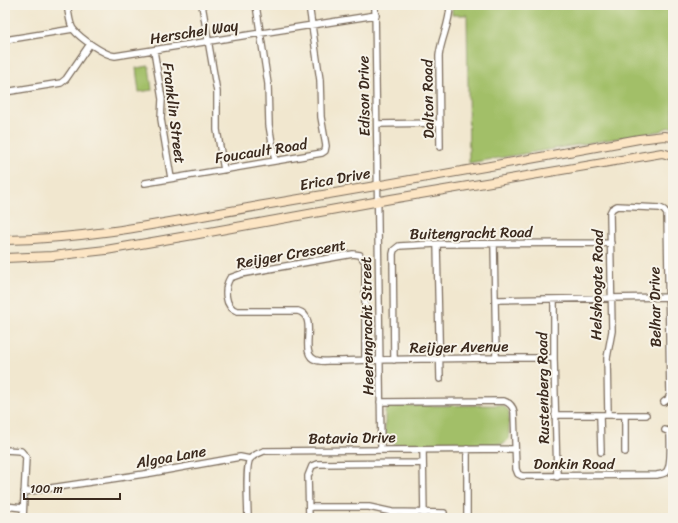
<svg xmlns="http://www.w3.org/2000/svg" width="678" height="523" viewBox="0 0 678 523" font-family="Sriracha,sans-serif">
	<rect width="100%" height="100%" fill="#f7f3e8"/>
	<filter id="ink" filterUnits="userSpaceOnUse"><feTurbulence type="fractalNoise" baseFrequency=".025" numOctaves="2"/><feDisplacementMap in="SourceGraphic" scale="8" xChannelSelector="R" yChannelSelector="G"/><feConvolveMatrix kernelMatrix="1 2 1 2 8 2 1 2 1" color-interpolation-filters="sRGB"/></filter>
	<filter id="wash" filterUnits="userSpaceOnUse"><feTurbulence type="fractalNoise" baseFrequency=".012" numOctaves="4" result="noise"/><feDisplacementMap in="SourceGraphic" scale="16" xChannelSelector="R" yChannelSelector="G"/><feGaussianBlur stdDeviation="0.9" result="paint"/><feColorMatrix in="noise" values="0 0 0 0 0 0 0 0 0 0 0 0 0 0 0 0 0 1.4 0 .05"/><feComposite in="paint" operator="in"/></filter>
	<g filter="url(#wash)">
		<rect width="100%" height="100%" fill="#f1e7cf"/>
		<path fill="#a2bf67" stroke="#6e7442" d="M 452,5 L 673,5 L 673,127 L 666,128 L 661,131 L 469,163 L 467,15 L 452,15 Z
			M 149,66 L 152,90 L 139,92 L 136,68 Z
			M 502,405 L 506,408 L 509,411 L 509,439 L 504,444 L 396,445 L 388,441 L 385,435 L 385,412 L 387,408 L 391,406 Z"/>
	</g>
	<g filter="url(#ink)">
		<g fill="none" stroke-linecap="round" stroke-linejoin="round">
			<g stroke="#7b6c5c" stroke-width="8">
				<path id="minor" d="M 67,5 C 69,13 69,23 73,29 C 80,38 104,55 115,56 L 376,15
					M 202,5 L 217,92 L 217,130 L 224,170
					M 256,5 L 268,84 L 269,125 L 275,161
					M 375,5 L 381,450
					M 5,40 L 73,29
					M 154,51 L 162,99 L 161,119 L 171,178
					M 5,92 L 61,83 L 66,79 L 90,44
					M 377,124 L 440,123
					M 440,147 L 439,56 C 441,38 450,24 450,5
					M 145,183 L 322,153 L 325,151 L 326,146 L 321,117 L 320,80 L 309,5
					M 437,244 L 440,379
					M 494,244 L 496,358
					M 495,300 L 668,297
					M 554,300 L 554,358 L 557,477
					M 365,360 L 365,262 L 360,255 L 353,254 L 241,274 L 230,278 C 224,288 224,307 237,311 L 298,311 C 320,317 297,354 316,360 C 320,362 326,361 331,361 C 347,361 364,360 380,360 C 438,358 496,358 554,358
					M 394,360 L 393,254 L 394,250 L 399,246 L 437,244 L 611,243
					M 380,402 L 504,401 C 510,403 513,406 514,412 L 516,469 L 518,474 L 522,476 L 657,475 C 661,474 664,474 666,472 C 672,466 670,443 670,434 L 668,431 L 665,430
					M 555,415 L 646,415
					M 608,415 L 607,358 L 612,331 L 610,213 L 612,209 L 617,206 L 660,208 L 664,210 L 667,214 L 670,394 L 668,399 L 664,402
					M 625,415 L 625,452
					M 600,416 L 601,452
					M 467,449 L 467,518
					M 5,450 L 21,451 L 26,457 L 23,518
					M 423,450 L 424,518
					M 24,492 L 151,473 L 240,457 L 250,459
					M 5,506 L 23,508
					M 309,507 L 369,507 L 392,512 L 444,513
					M 248,518 C 248,507 245,466 250,459 C 253,455 259,453 264,451 L 515,449
					M 309,518 L 308,476 L 312,466 L 317,464 L 423,463"/>
			</g>
			<g stroke="#7b6c5c" stroke-width="10">
				<path id="secondary" d="M 5,240 C 95,239 182,219 270,204 C 394,183 517,162 639,139 L 664,136 L 673,137
					M 5,258 L 52,256 L 106,250 L 193,235 L 391,199 L 662,153 L 669,155 L 673,157"/>
			</g>
			<use href="#minor" stroke="#fff" stroke-width="5.5"/>
			<use href="#secondary" stroke="#fce5c4" stroke-width="8"/>
		</g>
	</g>
	<g text-anchor="middle" stroke-width="4" stroke-linejoin="round" paint-order="stroke">
		<g font-size="15" fill="#3b2a1e" stroke="#f7f3e8">
			<text transform="translate(194 32) rotate(-9)" y="5">Herschel Way</text>
			<text transform="translate(364 96) rotate(-91)" y="5">Edison Drive</text>
			<text transform="translate(428 99) rotate(-91)" y="5">Dalton Road</text>
			<text transform="translate(174 113) rotate(83)" y="5">Franklin Street</text>
			<text transform="translate(261 151) rotate(-9)" y="5">Foucault Road</text>
			<text transform="translate(335 179) rotate(-10)" y="5">Erica Drive</text>
			<text transform="translate(471 233) rotate(-1)" y="5">Buitengracht Road</text>
			<text transform="translate(291 254) rotate(-10)" y="5">Reijger Crescent</text>
			<text transform="translate(597 285) rotate(-89)" y="5">Helshoogte Road</text>
			<text transform="translate(655 307) rotate(-91)" y="5">Belhar Drive</text>
			<text transform="translate(367 326) rotate(-91)" y="5">Heerengracht Street</text>
			<text transform="translate(459 347) rotate(-1)" y="5">Reijger Avenue</text>
			<text transform="translate(543 388) rotate(-91)" y="5">Rustenberg Road</text>
			<text transform="translate(352 438) rotate(-1)" y="5">Batavia Drive</text>
			<text transform="translate(171 457) rotate(-10)" y="5">Algoa Lane</text>
			<text x="574" y="469">Donkin Road</text>
		</g>
	</g>
	<rect width="678" height="523" fill="none" stroke="#f7f3e8" stroke-width="20"/>
	<path d="M24 493v6h96v-6" fill="none" stroke="#3b2a1e" stroke-width="2"/>
	<text x="30" y="493" font-size="12" fill="#3b2a1e" stroke="#f7f3e8" stroke-width="3" paint-order="stroke">100 m</text>
</svg>
